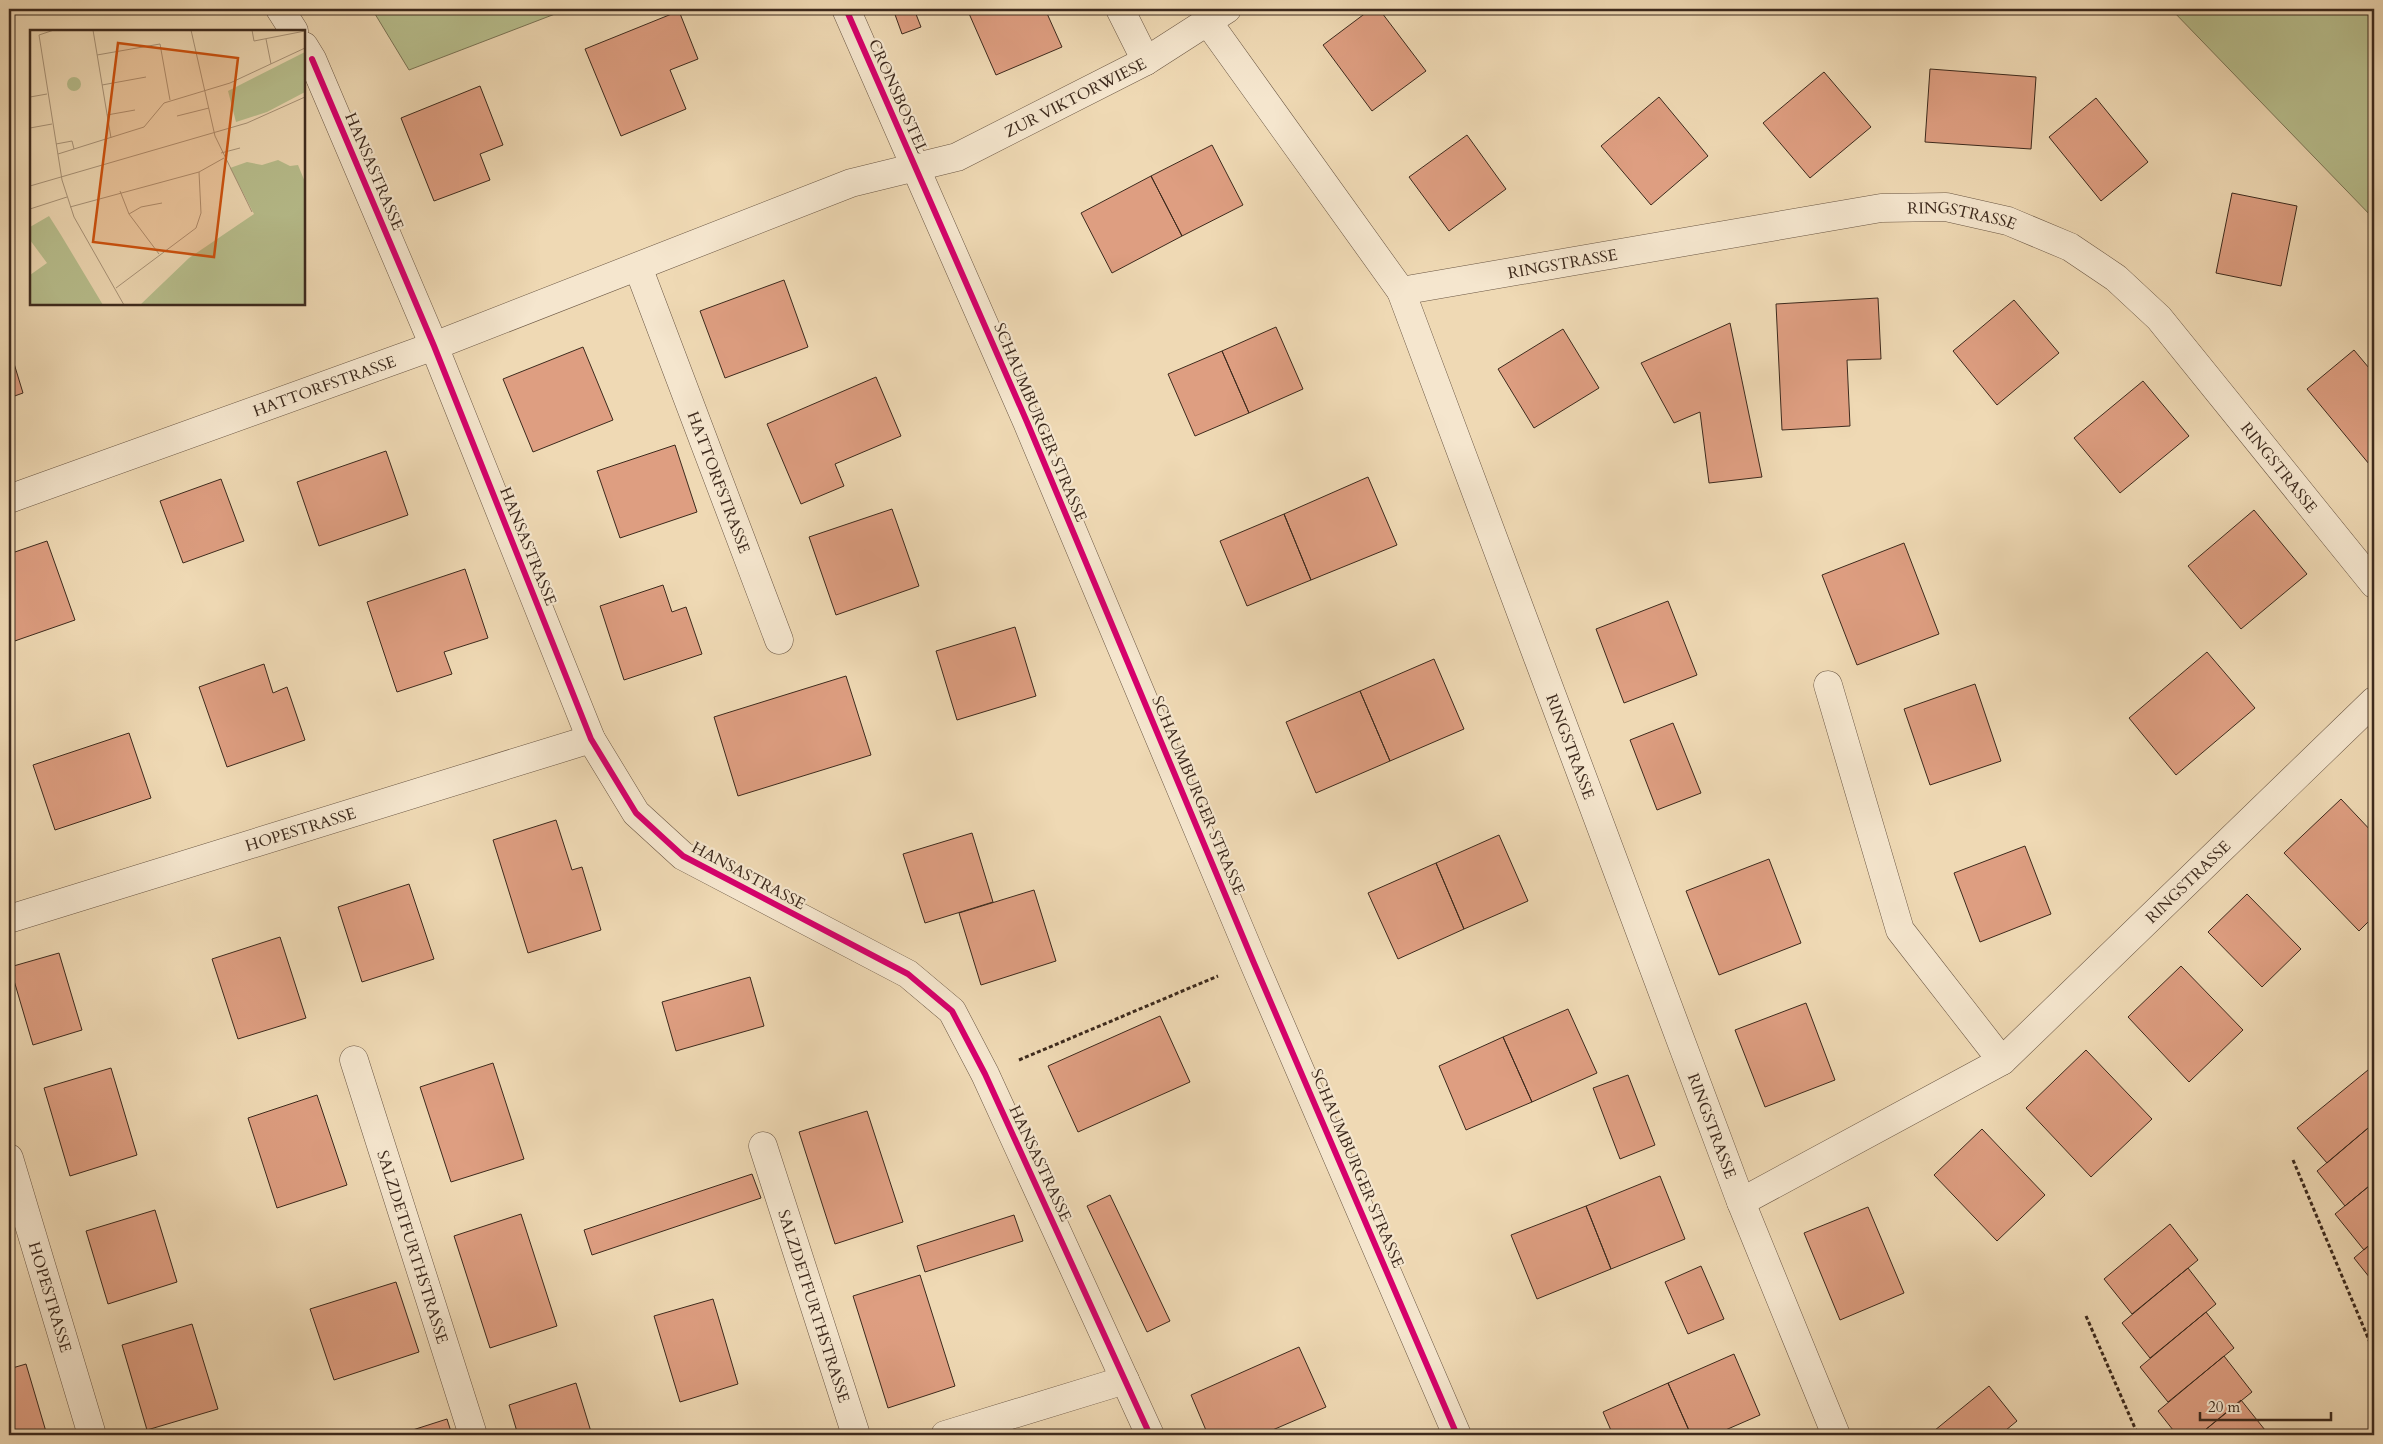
<svg xmlns="http://www.w3.org/2000/svg" width="2383" height="1444" viewBox="0 0 2383 1444" font-family="Cardo,serif">
	<rect width="100%" height="100%" fill="#efd9b4"/>
	<filter id="stains"><feTurbulence type="fractalNoise" baseFrequency=".004" numOctaves="4"/><feColorMatrix values="0 0 0 0 .2 0 0 0 0 .09 0 0 0 0 .02 0 0 0 .5 -.17"/></filter>
	<radialGradient id="worn" r=".72"><stop offset=".6" stop-color="#630" stop-opacity="0"/><stop offset="1" stop-color="#630" stop-opacity=".3"/></radialGradient>
	<path fill="#b8bf8e" stroke="#7a7456" d="M 372,9 L 568,9 L 409,70 Z
		M 2171,9 L 2374,9 L 2374,219 Z"/>
	<path fill="#de9e81" stroke="#3d2a1d" d="M 893,9 L 914,9 L 921,27 L 902,34 Z
		M 967,9 L 1045,9 L 1062,47 L 996,75 Z
		M 1371,9 L 1379,9 L 1426,71 L 1372,111 L 1323,45 Z
		M 679,11 L 698,59 L 670,70 L 686,109 L 621,136 L 585,49 Z
		M 1930,69 L 2036,77 L 2031,149 L 1925,142 Z
		M 1824,72 L 1871,127 L 1810,178 L 1763,123 Z
		M 480,86 L 503,145 L 480,154 L 490,180 L 434,201 L 401,118 Z
		M 1659,97 L 1708,156 L 1651,205 L 1601,146 Z
		M 2096,98 L 2148,162 L 2101,201 L 2049,137 Z
		M 1467,135 L 1506,189 L 1449,231 L 1409,177 Z
		M 1212,145 L 1243,205 L 1182,236 L 1151,176 Z
		M 1151,176 L 1182,236 L 1112,273 L 1081,213 Z
		M 2232,193 L 2297,206 L 2281,286 L 2216,273 Z
		M 784,280 L 808,347 L 725,378 L 700,311 Z
		M 1878,298 L 1881,359 L 1847,360 L 1850,426 L 1782,430 L 1776,304 Z
		M 2014,300 L 2059,353 L 1997,405 L 1953,351 Z
		M 1730,323 L 1762,477 L 1709,483 L 1700,412 L 1674,423 L 1641,363 Z
		M 1276,327 L 1303,389 L 1249,413 L 1222,351 Z
		M 1563,329 L 1599,388 L 1534,428 L 1498,369 Z
		M 9,347 L 23,393 L 9,398 Z
		M 583,347 L 613,420 L 533,452 L 503,379 Z
		M 2354,350 L 2374,374 L 2374,470 L 2307,389 Z
		M 1222,351 L 1249,413 L 1195,436 L 1168,374 Z
		M 876,377 L 901,436 L 835,464 L 844,486 L 801,504 L 767,424 Z
		M 2143,381 L 2189,436 L 2120,493 L 2074,438 Z
		M 675,445 L 697,512 L 620,538 L 597,471 Z
		M 386,451 L 408,515 L 319,546 L 297,482 Z
		M 1368,477 L 1397,545 L 1311,580 L 1284,514 Z
		M 221,479 L 244,541 L 183,563 L 160,501 Z
		M 892,509 L 919,586 L 836,615 L 809,537 Z
		M 2254,510 L 2307,574 L 2241,629 L 2188,566 Z
		M 1284,514 L 1311,580 L 1247,606 L 1220,541 Z
		M 47,541 L 75,620 L 9,643 L 9,554 Z
		M 1904,543 L 1939,634 L 1857,665 L 1822,575 Z
		M 465,569 L 488,638 L 444,652 L 452,674 L 397,692 L 367,602 Z
		M 663,585 L 672,612 L 686,607 L 702,654 L 624,680 L 600,606 Z
		M 1668,601 L 1697,675 L 1624,703 L 1596,629 Z
		M 1015,627 L 1036,696 L 957,720 L 936,651 Z
		M 2207,652 L 2255,708 L 2176,775 L 2129,718 Z
		M 1434,659 L 1464,729 L 1390,761 L 1360,691 Z
		M 264,664 L 273,693 L 287,687 L 305,740 L 227,767 L 199,687 Z
		M 846,676 L 871,755 L 738,796 L 714,717 Z
		M 1975,684 L 2001,761 L 1930,785 L 1904,709 Z
		M 1360,691 L 1390,761 L 1316,793 L 1286,722 Z
		M 1673,723 L 1701,793 L 1657,810 L 1630,740 Z
		M 129,733 L 151,798 L 55,830 L 33,765 Z
		M 2341,799 L 2374,834 L 2374,916 L 2359,931 L 2284,853 Z
		M 556,820 L 572,870 L 582,867 L 601,930 L 528,953 L 493,840 Z
		M 972,833 L 993,902 L 925,923 L 903,854 Z
		M 1499,835 L 1528,901 L 1464,929 L 1436,863 Z
		M 2025,846 L 2051,914 L 1980,942 L 1954,873 Z
		M 1769,859 L 1801,943 L 1719,975 L 1686,891 Z
		M 1436,863 L 1464,929 L 1398,959 L 1368,893 Z
		M 409,884 L 434,959 L 362,982 L 338,907 Z
		M 1034,890 L 1056,961 L 981,985 L 959,913 Z
		M 2247,894 L 2301,949 L 2262,987 L 2208,932 Z
		M 280,937 L 306,1018 L 238,1039 L 212,959 Z
		M 59,953 L 82,1030 L 33,1045 L 10,967 Z
		M 2181,966 L 2243,1030 L 2189,1082 L 2128,1017 Z
		M 750,977 L 764,1026 L 676,1051 L 662,1002 Z
		M 1806,1003 L 1835,1080 L 1765,1107 L 1735,1030 Z
		M 1568,1009 L 1597,1073 L 1532,1102 L 1503,1037 Z
		M 1160,1016 L 1190,1082 L 1078,1132 L 1048,1066 Z
		M 1503,1037 L 1532,1102 L 1466,1130 L 1439,1066 Z
		M 2086,1050 L 2152,1119 L 2091,1177 L 2026,1108 Z
		M 493,1063 L 524,1159 L 451,1182 L 420,1087 Z
		M 111,1068 L 137,1155 L 70,1176 L 44,1088 Z
		M 2368,1070 L 2374,1077 L 2374,1123 L 2327,1163 L 2297,1128 Z
		M 1628,1075 L 1655,1145 L 1620,1159 L 1593,1088 Z
		M 317,1095 L 347,1185 L 277,1208 L 248,1118 Z
		M 867,1111 L 903,1222 L 835,1244 L 799,1132 Z
		M 2374,1123 L 2374,1182 L 2345,1206 L 2317,1171 Z
		M 1982,1129 L 2045,1195 L 1997,1241 L 1934,1175 Z
		M 752,1174 L 761,1198 L 592,1255 L 584,1230 Z
		M 1660,1176 L 1685,1239 L 1611,1269 L 1586,1206 Z
		M 2374,1182 L 2374,1241 L 2364,1250 L 2335,1214 Z
		M 1110,1195 L 1170,1321 L 1147,1332 L 1087,1206 Z
		M 1586,1206 L 1611,1269 L 1537,1299 L 1511,1235 Z
		M 1868,1207 L 1904,1293 L 1840,1320 L 1804,1233 Z
		M 155,1210 L 177,1282 L 108,1304 L 86,1231 Z
		M 521,1214 L 557,1326 L 490,1348 L 454,1236 Z
		M 1014,1215 L 1023,1241 L 925,1272 L 917,1246 Z
		M 2170,1224 L 2198,1260 L 2132,1314 L 2104,1279 Z
		M 2374,1241 L 2374,1283 L 2354,1258 Z
		M 1701,1266 L 1724,1319 L 1688,1334 L 1665,1282 Z
		M 2188,1268 L 2216,1304 L 2150,1358 L 2122,1323 Z
		M 920,1275 L 955,1386 L 888,1408 L 853,1296 Z
		M 396,1282 L 419,1352 L 334,1380 L 310,1309 Z
		M 713,1299 L 738,1384 L 680,1402 L 654,1316 Z
		M 2206,1312 L 2234,1348 L 2168,1402 L 2140,1367 Z
		M 192,1324 L 218,1409 L 147,1430 L 122,1345 Z
		M 1299,1347 L 1326,1407 L 1261,1435 L 1208,1435 L 1191,1395 Z
		M 1734,1354 L 1760,1415 L 1714,1435 L 1691,1435 L 1668,1383 Z
		M 2224,1356 L 2252,1392 L 2199,1435 L 2177,1435 L 2158,1411 Z
		M 26,1364 L 47,1435 L 9,1435 L 9,1369 Z
		M 576,1383 L 592,1435 L 518,1435 L 509,1405 Z
		M 1668,1383 L 1691,1435 L 1613,1435 L 1603,1412 Z
		M 1989,1386 L 2017,1421 L 2000,1435 L 1929,1435 Z
		M 2241,1400 L 2269,1435 L 2199,1435 Z
		M 447,1419 L 452,1435 L 397,1435 Z"/>
	<g fill="none" stroke-linecap="round" stroke-linejoin="round">
		<g stroke="#6a5643" stroke-width="29">
			<g id="minor">
				<path d="M 280,9 L 294,31"/>
				<path d="M 846,9 L 1027,422 L 1253,961 L 1457,1435"/>
				<path d="M 1120,9 L 1146,61"/>
				<path id="s1" d="M 1208,22 L 1401,291 L 1881,208 L 1946,207 L 2008,221 L 2070,247 L 2116,278 L 2159,318 L 2374,584"/>
				<path d="M 304,46 L 312,59 L 434,346 L 591,739 L 636,813 L 683,856 L 908,974 L 952,1011 L 985,1074 L 1150,1435"/>
				<path id="s2" d="M 638,267 L 779,640"/>
				<path id="s3" d="M 1401,291 L 1741,1202 L 1836,1435"/>
				<path id="s4" d="M 9,499 L 434,346 L 851,183 L 957,157 L 1146,61 L 1227,9"/>
				<path d="M 1828,685 L 1900,930 L 2002,1061"/>
				<path id="s5" d="M 9,919 L 591,739"/>
				<path id="s6" d="M 354,1060 L 473,1435"/>
				<path id="s7" d="M 763,1146 L 856,1435"/>
				<path id="s8" d="M 9,1158 L 92,1435"/>
				<path id="s9" d="M 1741,1202 L 2002,1061 L 2374,701"/>
				<path d="M 945,1435 L 1125,1380"/>
			</g>
		</g>
		<path stroke="#3d2a1d" stroke-width="3" stroke-dasharray="4 2.5" stroke-linecap="butt" d="M 1019,1060 L 1218,976
			M 2293,1160 L 2374,1352
			M 2086,1316 L 2138,1435"/>
		<use href="#minor" stroke="#f5e6ce" stroke-width="28"/>
		<g stroke="#f5e6ce" stroke-width="9">
			<path id="cycleway" d="M 846,9 L 1027,422 L 1253,961 L 1457,1435
				M 312,59 L 434,346 L 591,739 L 636,813 L 683,856 L 908,974 L 952,1011 L 985,1074 L 1150,1435"/>
		</g>
		<use href="#cycleway" stroke="#d6006c" stroke-width="6"/>
	</g>
	<g text-anchor="middle" stroke-width="4.5" stroke-linejoin="round" paint-order="stroke">
		<g font-size="16" fill="#3d2a1d" stroke="#f5e6ce">
			<text transform="translate(899 96) rotate(66)" y="6">CRONSBOSTEL</text>
			<text dy="6" stroke="none"><textPath href="#s4" startOffset="1141">ZUR VIKTORWIESE</textPath></text>
			<text transform="translate(375 171) rotate(67)" y="6">HANSASTRASSE</text>
			<text dy="6" stroke="none"><textPath href="#s1" startOffset="900">RINGSTRASSE</textPath></text>
			<text dy="6" stroke="none"><textPath href="#s1" startOffset="495">RINGSTRASSE</textPath></text>
			<text dy="6" stroke="none"><textPath href="#s4" startOffset="335">HATTORFSTRASSE</textPath></text>
			<text transform="translate(1041 422) rotate(67)" y="6">SCHAUMBURGER STRASSE</text>
			<text dy="6" stroke="none"><textPath href="#s1" startOffset="1320">RINGSTRASSE</textPath></text>
			<text dy="6" stroke="none"><textPath href="#s2" startOffset="230">HATTORFSTRASSE</textPath></text>
			<text transform="translate(529 546) rotate(68)" y="6">HANSASTRASSE</text>
			<text dy="6" stroke="none"><textPath href="#s3" startOffset="486">RINGSTRASSE</textPath></text>
			<text transform="translate(1199 795) rotate(67)" y="6">SCHAUMBURGER STRASSE</text>
			<text dy="6" stroke="none"><textPath href="#s5" startOffset="305">HOPESTRASSE</textPath></text>
			<text transform="translate(749 875) rotate(28)" y="6">HANSASTRASSE</text>
			<text dy="6" stroke="none"><textPath href="#s9" startOffset="555">RINGSTRASSE</textPath></text>
			<text dy="6" stroke="none"><textPath href="#s3" startOffset="891">RINGSTRASSE</textPath></text>
			<text transform="translate(1041 1163) rotate(65)" y="6">HANSASTRASSE</text>
			<text transform="translate(1358 1168) rotate(67)" y="6">SCHAUMBURGER STRASSE</text>
			<text dy="6" stroke="none"><textPath href="#s6" startOffset="196">SALZDETFURTHSTRASSE</textPath></text>
			<text dy="6" stroke="none"><textPath href="#s8" startOffset="145">HOPESTRASSE</textPath></text>
			<text dy="6" stroke="none"><textPath href="#s7" startOffset="168">SALZDETFURTHSTRASSE</textPath></text>
		</g>
	</g>
	<g transform="translate(30 30)">
		<rect width="275" height="275" fill="#efd9b4"/>
		<path d="M 275,22 L 275,62 L 237,82 L 206,92 L 198,61 ZM37 54a7 7 0 1 1 14 0a7 7 0 1 1-14 0ZM 248,130 L 260,136 L 268,135 L 275,152 L 275,274 L 110,275 L 159,228 L 224,184 L 200,138 L 217,132 L 232,135 ZM 19,186 L 31,205 L 73,275 L 0,275 L 0,245 L 17,233 L 0,210 L 0,197 Z" fill="#b8bf8e"/>
		<path fill="none" stroke="#a89378" stroke-width="1" d="M 24,0 L 9,5 L 32,150 L 44,187 L 94,275M 63,0 L 81,108M 161,0 L 185,106 L 222,182M 222,0 L 224,11 L 275,1M 236,9 L 241,34M 67,25 L 130,14 L 140,70M 72,55 L 116,47M 0,67 L 17,64M 77,85 L 105,80M 147,86 L 179,78M 0,98 L 22,94M 26,114 L 42,111 L 44,119M 191,123 L 210,118M 28,124 L 114,97 L 134,73 L 200,53 L 275,18M 0,156 L 217,93 L 275,67M 90,161 L 99,184 L 129,224M 40,177 L 169,142M 0,179 L 37,167M 99,184 L 111,177 L 132,173M 86,258 L 166,198 L 171,183 L 169,142 L 194,128"/>
		<path fill="#ce520f" fill-opacity="0.15" stroke="#ce520f" stroke-width="2.5" d="M 88,13 L 208,28 L 184,227 L 63,212 Z"/>
		<rect width="275" height="275" fill="none" stroke="#3d2a1d" stroke-width="2.5"/>
	</g>
	<rect width="2383" height="1444" fill="none" stroke="#efd9b4" stroke-width="30"/>
	<rect x="10" y="10" width="2363" height="1424" fill="none" stroke="#3d2a1d" stroke-width="2.5"/>
	<rect x="15" y="15" width="2353" height="1414" fill="none" stroke="#3d2a1d"/>
	<path d="M2200 1412v8h131v-8" fill="none" stroke="#3d2a1d" stroke-width="2.5"/>
	<text x="2208" y="1412" font-size="15" fill="#3d2a1d" stroke="#f5e6ce" stroke-width="4" paint-order="stroke">20 m</text>
	<rect width="100%" height="100%" filter="url(#stains)"/>
	<rect width="100%" height="100%" fill="url(#worn)"/>
</svg>
